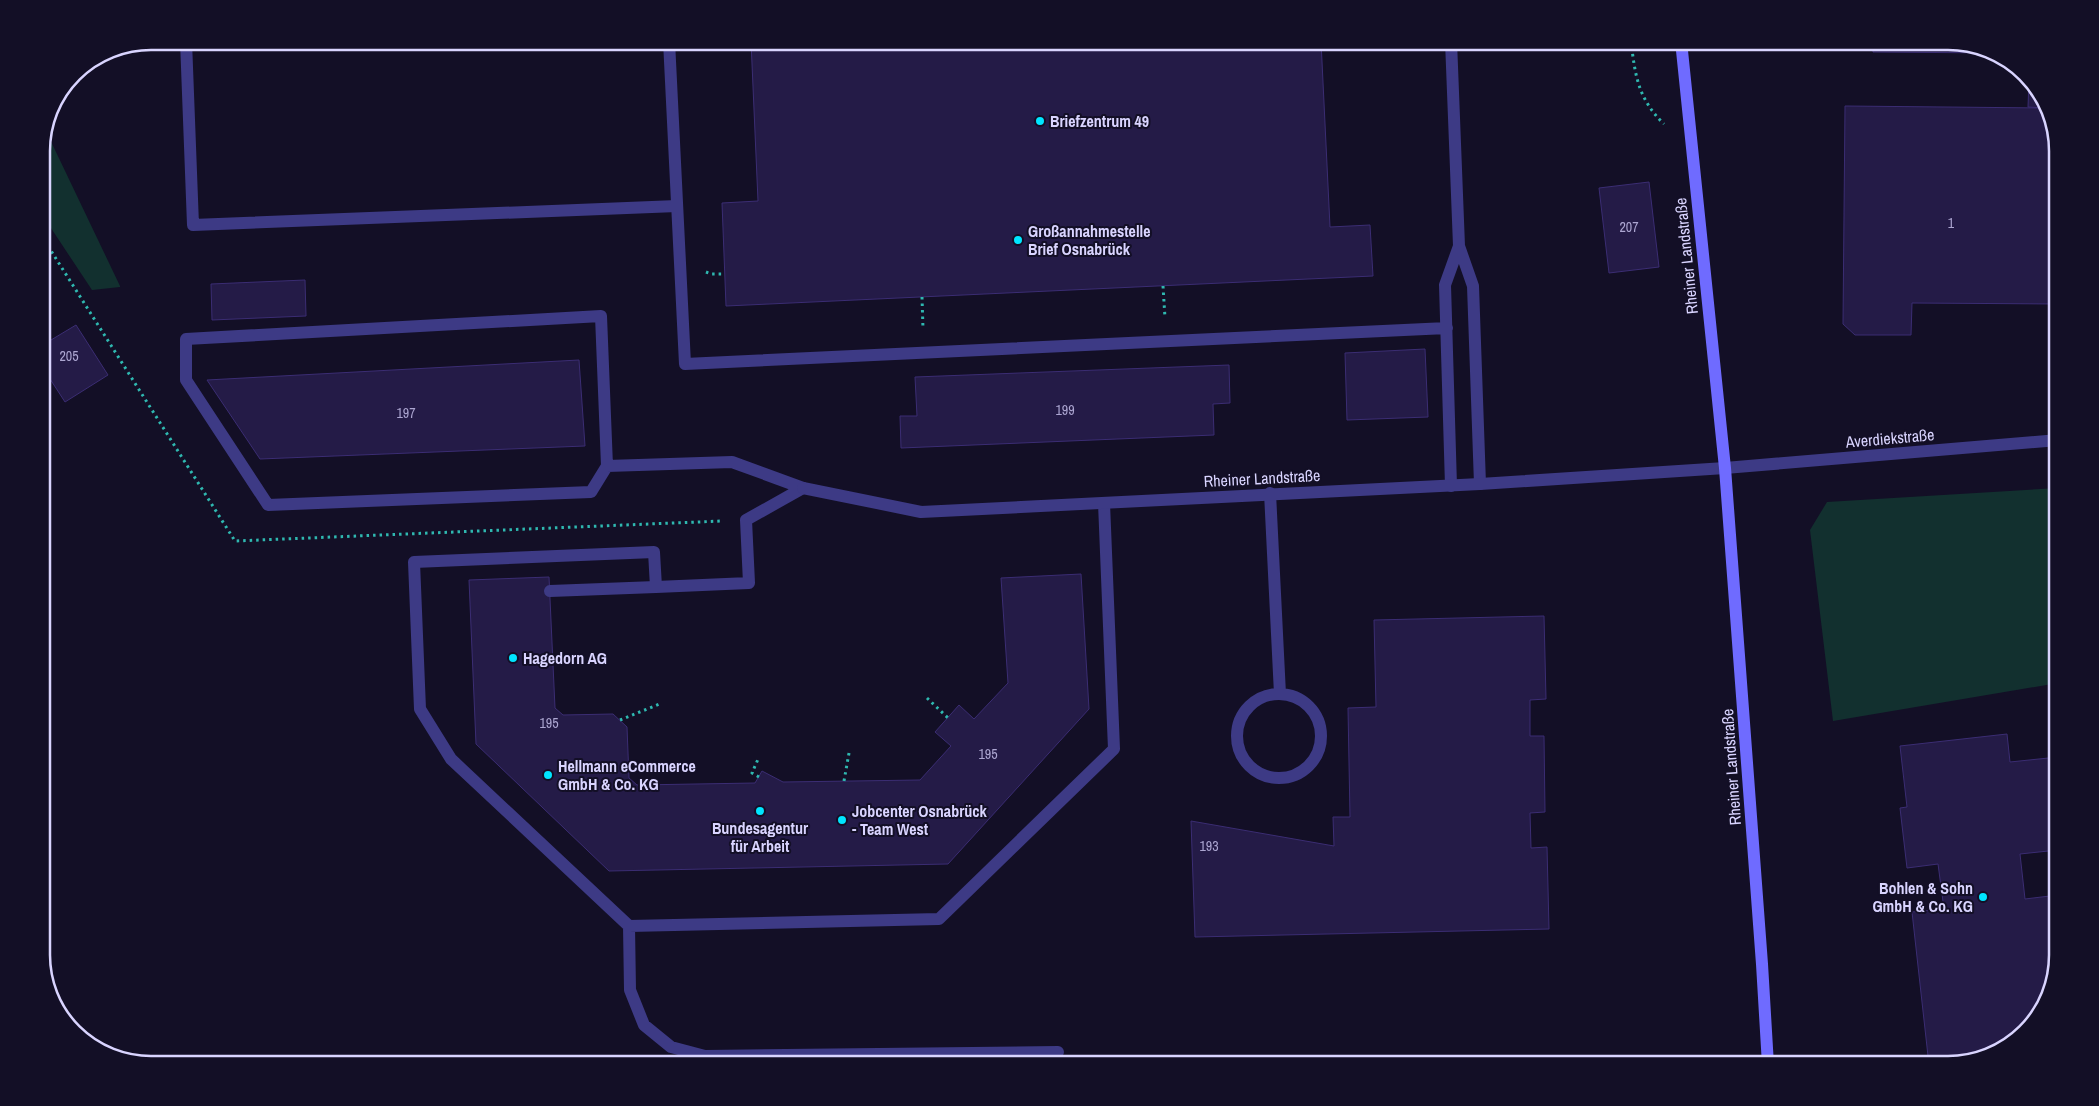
<svg xmlns="http://www.w3.org/2000/svg" width="2099" height="1106" viewBox="0 0 2099 1106" font-family="'Archivo Narrow',sans-serif">
	<rect width="100%" height="100%" fill="#130f26"/>
	<path fill="#12302f" d="M 45,129 L 120,286 L 120,287 L 92,290 L 41,213 L 41,144 Z
		M 2058,488 L 2058,683 L 1833,721 L 1810,530 L 1827,502 Z"/>
	<path fill="#241b47" stroke="#3b2d73" d="M 751,41 L 1321,41 L 1330,227 L 1370,225 L 1373,276 L 726,306 L 722,203 L 758,201 Z
		M 1873,41 L 1948,41 L 1997,53 L 1873,52 Z
		M 2029,80 L 2039,90 L 2045,108 L 2028,107 Z
		M 1845,106 L 2045,108 L 2058,144 L 2058,304 L 1912,303 L 1911,335 L 1855,335 L 1843,324 Z
		M 1649,182 L 1659,267 L 1609,273 L 1599,188 Z
		M 305,280 L 306,316 L 212,320 L 211,284 Z
		M 76,325 L 108,375 L 65,402 L 41,365 L 41,346 Z
		M 1425,349 L 1428,417 L 1347,420 L 1345,353 Z
		M 579,360 L 585,446 L 260,459 L 207,380 Z
		M 1229,365 L 1230,403 L 1213,404 L 1214,435 L 901,448 L 900,416 L 917,416 L 915,377 Z
		M 1081,574 L 1089,709 L 948,864 L 609,871 L 476,744 L 469,580 L 549,577 L 555,708 L 563,715 L 613,714 L 627,727 L 629,778 L 637,785 L 755,783 L 762,771 L 783,782 L 920,780 L 951,746 L 935,732 L 959,705 L 974,719 L 1008,683 L 1001,578 Z
		M 1544,616 L 1546,699 L 1530,700 L 1530,736 L 1544,736 L 1545,812 L 1530,813 L 1531,848 L 1547,847 L 1549,929 L 1195,937 L 1191,821 L 1334,846 L 1333,817 L 1350,817 L 1348,708 L 1376,707 L 1374,620 Z
		M 2007,734 L 2010,762 L 2058,757 L 2058,850 L 2020,854 L 2025,899 L 2058,895 L 2058,955 L 2046,1004 L 2003,1050 L 1949,1065 L 1929,1065 L 1912,912 L 1944,909 L 1938,864 L 1907,868 L 1900,808 L 1907,807 L 1900,746 Z"/>
	<g fill="none" stroke-linecap="round" stroke-linejoin="round">
		<path stroke="#2fb8b0" stroke-width="3" stroke-dasharray="2.5 4" stroke-linecap="butt" d="M 1631,41 C 1635,75 1638,99 1664,124
			M 41,235 L 235,541 L 722,521
			M 706,272 L 711,274 L 725,274
			M 1163,286 L 1165,318
			M 922,297 L 923,329
			M 927,698 L 948,718
			M 620,720 L 662,703
			M 759,777 L 752,773 L 759,757
			M 844,781 L 849,753"/>
		<path stroke="#3d3a85" stroke-width="12" d="M 186,41 L 193,225 L 677,206
			M 669,41 L 685,364 L 1447,328
			M 1451,41 L 1459,246 L 1473,286 L 1480,484
			M 607,466 L 601,316 L 186,339 L 186,380 L 268,505 L 591,492 L 607,466 L 732,462 L 803,488
			M 1451,486 L 1445,285 L 1459,246
			M 803,488 L 746,520 L 749,583 L 656,587 L 654,552 L 414,562 L 420,709 L 451,759 L 629,926 L 939,919 L 1114,749 L 1104,503
			M 1270,493 L 1280,694
			M 550,591 L 656,587
			M1237 736a42 42 0 1 1 84 0a42 42 0 1 1-84 0Z
			M 629,926 L 630,990 L 644,1025 L 671,1047 L 705,1056 L 1058,1052"/>
		<path stroke="#3d3a85" stroke-width="12" d="M 803,488 L 921,512 L 1480,484 L 1725,468 L 2058,440"/>
		<path stroke="#6f6bff" stroke-width="12" d="M 1681,41 L 1725,468 L 1762,964 L 1768,1065"/>
	</g>
	<g fill="#00e5ff" stroke="#130f26" stroke-width="2">
		<circle cx="1040" cy="121" r="5"/>
		<circle cx="1018" cy="240" r="5"/>
		<circle cx="513" cy="658" r="5"/>
		<circle cx="548" cy="775" r="5"/>
		<circle cx="760" cy="811" r="5"/>
		<circle cx="842" cy="820" r="5"/>
		<circle cx="1983" cy="897" r="5"/>
	</g>
	<g text-anchor="middle" stroke-width="4" stroke-linejoin="round" paint-order="stroke">
		<g font-size="14" fill="#aca6d1">
			<text x="1951" y="228">1</text>
			<text x="1629" y="232">207</text>
			<text x="69" y="361">205</text>
			<text x="1065" y="415">199</text>
			<text x="406" y="418">197</text>
			<text x="549" y="728">195</text>
			<text x="988" y="759">195</text>
			<text x="1209" y="851">193</text>
		</g>
		<g font-size="16" font-weight="bold" fill="#d9d4ff" stroke="#130f26" text-anchor="start">
			<text x="1050" y="127">Briefzentrum 49</text>
			<text x="1028" y="237">Großannahmestelle<tspan x="1028" dy="18">Brief Osnabrück</tspan></text>
			<text x="523" y="664">Hagedorn AG</text>
			<text x="558" y="772">Hellmann eCommerce<tspan x="558" dy="18">GmbH &amp; Co. KG</tspan></text>
			<text x="852" y="817">Jobcenter Osnabrück<tspan x="852" dy="18">- Team West</tspan></text>
			<text x="760" y="834" text-anchor="middle">Bundesagentur<tspan x="760" dy="18">für Arbeit</tspan></text>
			<text x="1973" y="894" text-anchor="end">Bohlen &amp; Sohn<tspan x="1973" dy="18">GmbH &amp; Co. KG</tspan></text>
		</g>
		<g font-size="16" fill="#d9d4ff" stroke="#130f26">
			<text transform="translate(1686 256) rotate(-96)" y="6">Rheiner Landstraße</text>
			<text transform="translate(1890 438) rotate(-5)" y="6">Averdiekstraße</text>
			<text transform="translate(1262 478) rotate(-3)" y="6">Rheiner Landstraße</text>
			<text transform="translate(1731 767) rotate(-94)" y="6">Rheiner Landstraße</text>
		</g>
	</g>
	<path d="M0 0H2099V1106H0ZM151 50H1948A101 101 0 0 1 2049 151V955A101 101 0 0 1 1948 1056H151A101 101 0 0 1 50 955V151A101 101 0 0 1 151 50Z" fill="#130f26" fill-rule="evenodd"/>
	<path fill="none" stroke="#d9d4ff" stroke-width="2.5" d="M151 50H1948A101 101 0 0 1 2049 151V955A101 101 0 0 1 1948 1056H151A101 101 0 0 1 50 955V151A101 101 0 0 1 151 50Z"/>
</svg>
